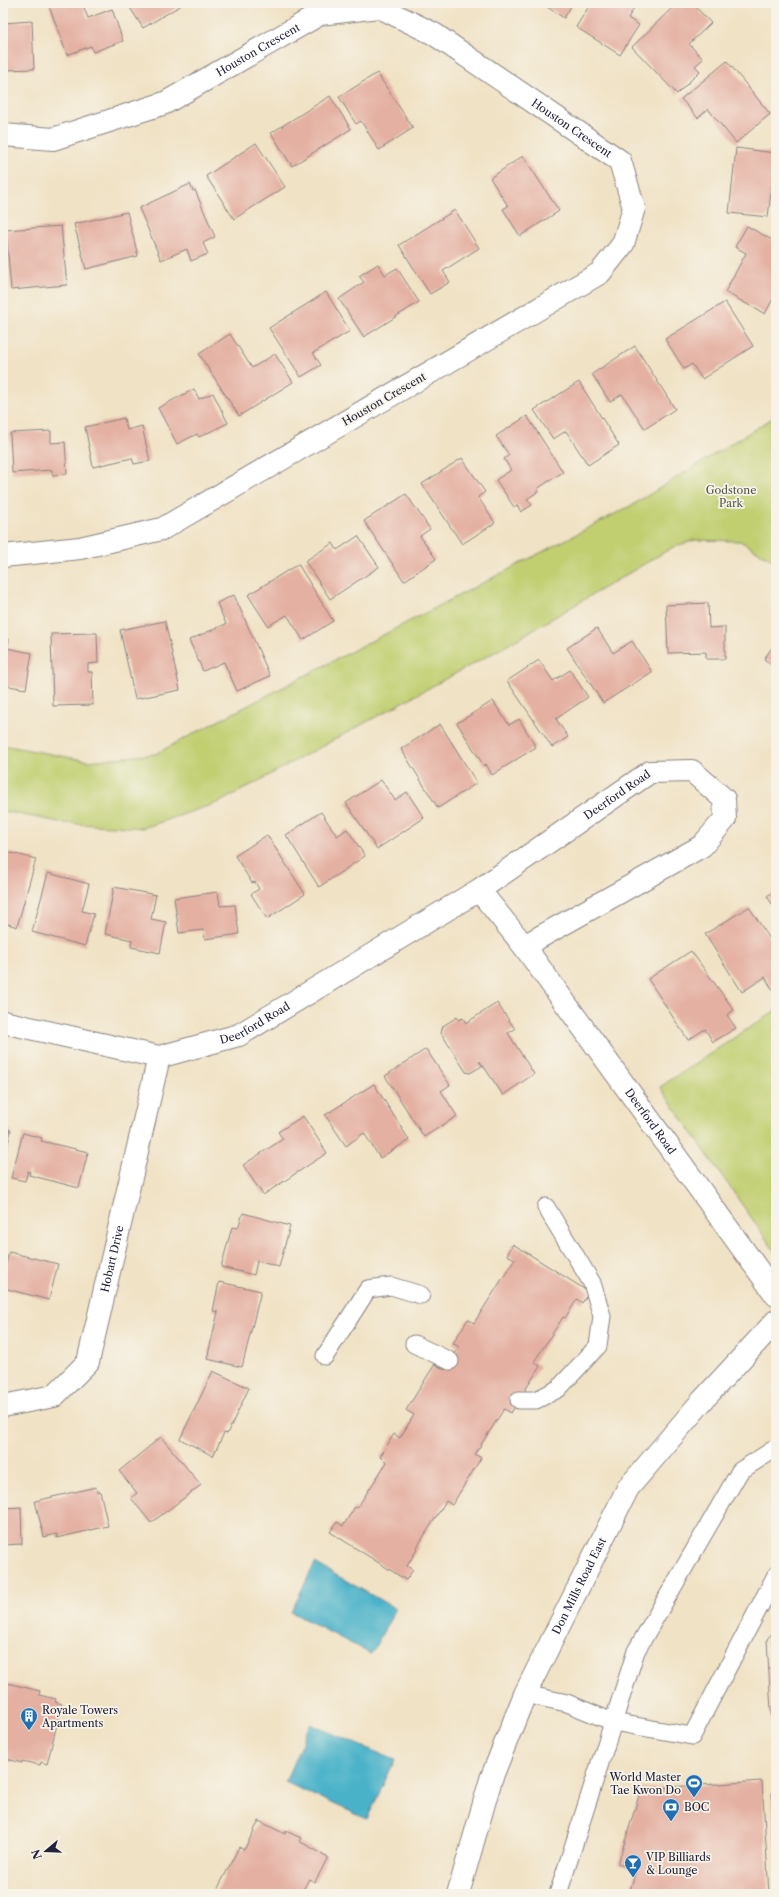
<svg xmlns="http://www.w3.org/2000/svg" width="779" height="1897" viewBox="0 0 779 1897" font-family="'Libre Caslon Text',serif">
	<rect width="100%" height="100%" fill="#f7f3e8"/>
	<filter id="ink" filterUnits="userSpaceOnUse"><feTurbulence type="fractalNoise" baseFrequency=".025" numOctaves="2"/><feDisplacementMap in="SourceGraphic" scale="8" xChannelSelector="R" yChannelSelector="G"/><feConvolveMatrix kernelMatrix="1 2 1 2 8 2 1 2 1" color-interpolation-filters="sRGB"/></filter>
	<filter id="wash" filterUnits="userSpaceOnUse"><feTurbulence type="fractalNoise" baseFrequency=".012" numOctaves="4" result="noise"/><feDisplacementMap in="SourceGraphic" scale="16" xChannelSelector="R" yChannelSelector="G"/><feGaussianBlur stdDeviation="0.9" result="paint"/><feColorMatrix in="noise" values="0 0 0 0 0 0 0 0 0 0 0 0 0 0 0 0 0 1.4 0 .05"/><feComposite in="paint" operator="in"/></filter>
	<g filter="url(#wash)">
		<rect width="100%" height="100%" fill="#f0e2c5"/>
		<path fill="#c1cf71" stroke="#727856" d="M 776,416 L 776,562 L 740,541 L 695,540 L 673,547 L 504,647 L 220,802 L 143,828 L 64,823 L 3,811 L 3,745 L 88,761 L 155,754 L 634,504 Z
			M 776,1010 L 776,1253 L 660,1087 Z"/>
		<path fill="#4ab2c9" stroke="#366a82" d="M 315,1563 L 396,1609 L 371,1654 L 291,1612 Z
			M 310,1724 L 395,1760 L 367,1819 L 285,1782 Z"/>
		<g id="blocks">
			<path fill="#e4b0a2" d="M 57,3 L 82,3 L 88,18 L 112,9 L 123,41 L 93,52 L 91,46 L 67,55 L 49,6 Z
				M 127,3 L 185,3 L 143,28 Z
				M 541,3 L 573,3 L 564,18 Z
				M 591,3 L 637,3 L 628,18 L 639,25 L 620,55 L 576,27 Z
				M 677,3 L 692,3 L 711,23 L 689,44 L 703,59 L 695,66 L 700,71 L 677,94 L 632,47 Z
				M 32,21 L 34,69 L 3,70 L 3,23 Z
				M 727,61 L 770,114 L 736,143 L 708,109 L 698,118 L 681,99 Z
				M 377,73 L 413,128 L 379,150 L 361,121 L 356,124 L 339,97 Z
				M 330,96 L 351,129 L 292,166 L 271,133 Z
				M 256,143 L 285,187 L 234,219 L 206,176 Z
				M 736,148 L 776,153 L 776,185 L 772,184 L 768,217 L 729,213 Z
				M 523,156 L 559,211 L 520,236 L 503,209 L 508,206 L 490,178 Z
				M 190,184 L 193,191 L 195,190 L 215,237 L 203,243 L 208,254 L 191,261 L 187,249 L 161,260 L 139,208 Z
				M 455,210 L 479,248 L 443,271 L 450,282 L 430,294 L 399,245 Z
				M 127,212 L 138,256 L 86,269 L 74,224 Z
				M 61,226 L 67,285 L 11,290 L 6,230 Z
				M 747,226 L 776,242 L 776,293 L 765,314 L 725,292 L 746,253 L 735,247 Z
				M 378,264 L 385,275 L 397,268 L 419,302 L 364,337 L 339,299 L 364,282 L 359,276 Z
				M 326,292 L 350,331 L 313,353 L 321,365 L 301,377 L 269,328 Z
				M 725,302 L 753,346 L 702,379 L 692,364 L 684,369 L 665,339 Z
				M 230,334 L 252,368 L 275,354 L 293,382 L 239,416 L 199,354 Z
				M 635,346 L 675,409 L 645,429 L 622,394 L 610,402 L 592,374 Z
				M 579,382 L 619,445 L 588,465 L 566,431 L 553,439 L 534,410 Z
				M 194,389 L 199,399 L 213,393 L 228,423 L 199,437 L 197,434 L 177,444 L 158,408 Z
				M 527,416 L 563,472 L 537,489 L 539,491 L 527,499 L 532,505 L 521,512 L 517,505 L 514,507 L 496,480 L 511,470 L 504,459 L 509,455 L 496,436 Z
				M 124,418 L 127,430 L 142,426 L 150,461 L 134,464 L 132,458 L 93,467 L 85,427 Z
				M 51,431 L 51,443 L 65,442 L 67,474 L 52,475 L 52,470 L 12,473 L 10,433 Z
				M 462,458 L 485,492 L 478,497 L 495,523 L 462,544 L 422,484 Z
				M 406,494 L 430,529 L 420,536 L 436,559 L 404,581 L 364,521 Z
				M 358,536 L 379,567 L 330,599 L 305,561 L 333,543 L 337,550 Z
				M 298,564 L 333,621 L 303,640 L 287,615 L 268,626 L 248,595 Z
				M 234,595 L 270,676 L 237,691 L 224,662 L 203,671 L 189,640 L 226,624 L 217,603 Z
				M 708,603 L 709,628 L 725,627 L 725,659 L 706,659 L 706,652 L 668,653 L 666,605 Z
				M 165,621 L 180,690 L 135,699 L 120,630 Z
				M 597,628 L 613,653 L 632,641 L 652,672 L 603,703 L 567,648 Z
				M 97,633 L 98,663 L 88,664 L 88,672 L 92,672 L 93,705 L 53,706 L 51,634 Z
				M 3,638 L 9,639 L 7,648 L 32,653 L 26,689 L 3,685 Z
				M 776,642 L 776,668 L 764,659 Z
				M 539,660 L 553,681 L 570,670 L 588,697 L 556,719 L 568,737 L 552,747 L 507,681 Z
				M 493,701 L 509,725 L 519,719 L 536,747 L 492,775 L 486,764 L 484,766 L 457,723 Z
				M 440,724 L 477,783 L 438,808 L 401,749 Z
				M 381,780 L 395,800 L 407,792 L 424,818 L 377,849 L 346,803 Z
				M 321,812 L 337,836 L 347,829 L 365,856 L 319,887 L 286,835 Z
				M 267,835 L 305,894 L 267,919 L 251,894 L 259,889 L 255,882 L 252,883 L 235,856 Z
				M 3,851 L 36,859 L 17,927 L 5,923 L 3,928 Z
				M 48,873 L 89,884 L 82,911 L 94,914 L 85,946 L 32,932 Z
				M 114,887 L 156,895 L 151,919 L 166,922 L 160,953 L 131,947 L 132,940 L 105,934 Z
				M 776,890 L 776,910 L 767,896 Z
				M 218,892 L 220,906 L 235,905 L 239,934 L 205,939 L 203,930 L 179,933 L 174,898 Z
				M 749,907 L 776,948 L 776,989 L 773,991 L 765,977 L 742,992 L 705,934 Z
				M 691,951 L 734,1010 L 727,1015 L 736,1028 L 713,1042 L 705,1029 L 688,1040 L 648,979 Z
				M 497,1003 L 515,1029 L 508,1033 L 534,1074 L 503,1095 L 480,1061 L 479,1062 L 482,1066 L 470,1073 L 466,1072 L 441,1033 L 443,1026 L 457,1017 L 459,1020 L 463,1018 L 466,1023 Z
				M 426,1049 L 450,1085 L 441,1091 L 457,1116 L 424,1137 L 385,1076 Z
				M 374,1084 L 409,1140 L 380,1158 L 364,1133 L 346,1146 L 325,1115 Z
				M 303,1116 L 327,1153 L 263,1195 L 243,1165 L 283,1139 L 278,1132 Z
				M 3,1128 L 11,1130 L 4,1161 L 3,1161 Z
				M 23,1133 L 42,1138 L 41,1141 L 88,1152 L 79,1188 L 29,1175 L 30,1172 L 28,1171 L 25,1181 L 11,1178 Z
				M 243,1213 L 290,1226 L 279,1267 L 257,1261 L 254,1275 L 221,1267 L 232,1227 L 238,1228 Z
				M 513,1244 L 589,1292 L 582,1303 L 577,1299 L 565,1318 L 563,1317 L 534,1362 L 540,1366 L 511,1413 L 504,1409 L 475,1454 L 481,1458 L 452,1505 L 446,1501 L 417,1547 L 418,1548 L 407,1566 L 413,1570 L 406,1580 L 330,1532 L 337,1522 L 343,1526 L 355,1507 L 357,1508 L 387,1462 L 380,1457 L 394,1434 L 400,1438 L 414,1415 L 406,1410 L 435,1364 L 445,1370 L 459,1347 L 453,1343 L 468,1319 L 474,1323 L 515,1259 L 507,1255 Z
				M 9,1252 L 58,1264 L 49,1300 L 3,1288 L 3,1275 Z
				M 219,1282 L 261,1291 L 242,1367 L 207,1359 L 218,1312 L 213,1311 Z
				M 213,1371 L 249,1388 L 227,1434 L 224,1433 L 213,1456 L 180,1439 Z
				M 161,1437 L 201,1485 L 151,1523 L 131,1498 L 137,1493 L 119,1471 Z
				M 96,1487 L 97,1492 L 100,1491 L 108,1526 L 57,1538 L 57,1534 L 44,1537 L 35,1501 Z
				M 21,1507 L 22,1544 L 3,1545 L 3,1508 Z
				M 776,1629 L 776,1750 L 773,1747 L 767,1639 Z
				M 3,1682 L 40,1691 L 39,1695 L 56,1699 L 55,1702 L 62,1704 L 47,1764 L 41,1762 L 40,1765 L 22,1761 L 22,1763 L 3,1758 Z
				M 762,1781 L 769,1894 L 629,1894 L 636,1870 L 618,1864 L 641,1789 Z
				M 776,1788 L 776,1848 L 775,1848 L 772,1793 Z
				M 259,1821 L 285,1834 L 286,1831 L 301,1838 L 299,1841 L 328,1857 L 315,1882 L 309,1879 L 301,1894 L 215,1894 L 239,1847 L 244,1850 Z"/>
		</g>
	</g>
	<g filter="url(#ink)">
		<use href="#blocks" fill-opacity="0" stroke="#898280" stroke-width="1"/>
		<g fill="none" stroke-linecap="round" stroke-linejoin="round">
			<g stroke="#898280" stroke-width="19">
				<path id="lane" d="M 414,1344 L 450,1361
					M 325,1356 L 368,1289 L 391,1286 L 421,1295
					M 519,1400 L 536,1400 L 558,1389 L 598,1346 L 602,1316 L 592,1283 L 546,1207
					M 525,1694 L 567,1703 L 613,1722 L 692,1736 L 776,1575
					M 558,1894 L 636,1651 L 740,1471 L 776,1448"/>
			</g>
			<g stroke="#898280" stroke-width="24">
				<g id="street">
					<path id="s1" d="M 3,135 L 53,139 L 165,103 L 320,14 L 379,7 L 434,34 L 620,161 L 634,208 L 623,244 L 600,273 L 162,529 L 80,548 L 3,556"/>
					<path id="s2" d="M 479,890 L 524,946 L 776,1295"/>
					<path id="s3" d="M 3,1022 L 159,1057 L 239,1035 L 479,890 L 650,772 L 692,771 L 724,799 L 725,819 L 702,846 L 524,946"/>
					<path id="s4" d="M 3,1406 L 54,1396 L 88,1362 L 159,1057"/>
				</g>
			</g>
			<g stroke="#898280" stroke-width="24">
				<g id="secondary">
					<path id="s5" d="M 458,1894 L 491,1779 L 525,1694 L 628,1488 L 702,1401 L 776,1321"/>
				</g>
			</g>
			<use href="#lane" stroke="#fff" stroke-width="17"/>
			<use href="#street" stroke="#fff" stroke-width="22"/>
			<use href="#secondary" stroke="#fff" stroke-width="22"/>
		</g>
	</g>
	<defs>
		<g id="building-pin" transform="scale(0.9)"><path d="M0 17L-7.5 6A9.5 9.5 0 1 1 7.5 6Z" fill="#1f6fb2" stroke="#f7f3e8"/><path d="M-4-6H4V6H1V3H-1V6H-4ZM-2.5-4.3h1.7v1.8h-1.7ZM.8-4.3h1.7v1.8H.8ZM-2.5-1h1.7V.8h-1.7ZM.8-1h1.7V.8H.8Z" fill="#fff"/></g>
		<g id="stadium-pin" transform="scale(0.9)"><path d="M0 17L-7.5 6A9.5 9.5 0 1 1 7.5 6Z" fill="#1f6fb2" stroke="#f7f3e8"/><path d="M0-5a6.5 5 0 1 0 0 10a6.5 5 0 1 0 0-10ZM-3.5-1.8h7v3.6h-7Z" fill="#fff"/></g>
		<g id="bank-pin" transform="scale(0.9)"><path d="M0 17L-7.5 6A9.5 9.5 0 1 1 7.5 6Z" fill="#1f6fb2" stroke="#f7f3e8"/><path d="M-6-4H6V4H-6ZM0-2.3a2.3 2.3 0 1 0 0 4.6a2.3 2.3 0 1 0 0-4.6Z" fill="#fff"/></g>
		<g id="bar-pin" transform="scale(0.9)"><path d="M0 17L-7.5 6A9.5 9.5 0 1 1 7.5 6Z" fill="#1f6fb2" stroke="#f7f3e8"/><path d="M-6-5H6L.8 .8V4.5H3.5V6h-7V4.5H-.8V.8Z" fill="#fff"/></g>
	</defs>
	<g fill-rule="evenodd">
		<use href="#building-pin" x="29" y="1716"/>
		<use href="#stadium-pin" x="694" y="1783"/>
		<use href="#bank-pin" x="671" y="1807"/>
		<use href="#bar-pin" x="633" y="1863"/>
	</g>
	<g text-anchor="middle" stroke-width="3.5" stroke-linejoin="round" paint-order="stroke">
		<g font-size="11" fill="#22223b" stroke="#f7f3e8">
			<text dy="4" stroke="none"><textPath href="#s1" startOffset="275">Houston Crescent</textPath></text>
			<text dy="4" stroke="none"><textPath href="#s1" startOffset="634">Houston Crescent</textPath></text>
			<text transform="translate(384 399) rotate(-30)" y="4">Houston Crescent</text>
			<text dy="4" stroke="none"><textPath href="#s3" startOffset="691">Deerford Road</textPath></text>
			<text dy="4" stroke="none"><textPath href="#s3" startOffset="262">Deerford Road</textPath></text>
			<text dy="4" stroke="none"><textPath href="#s2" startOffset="288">Deerford Road</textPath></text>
			<text dy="4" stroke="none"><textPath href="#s4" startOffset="206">Hobart Drive</textPath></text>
			<text dy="4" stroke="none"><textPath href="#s5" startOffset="332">Don Mills Road East</textPath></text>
		</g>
		<g font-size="11" fill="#52564b" stroke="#f7f3e8">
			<text x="731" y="494">Godstone<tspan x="731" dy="13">Park</tspan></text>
		</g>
		<g font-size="11" fill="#22223b" stroke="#f7f3e8" text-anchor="start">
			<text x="42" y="1714">Royale Towers<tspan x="42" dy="13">Apartments</tspan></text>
			<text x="681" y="1781" text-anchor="end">World Master<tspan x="681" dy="13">Tae Kwon Do</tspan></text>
			<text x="684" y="1811">BOC</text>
			<text x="646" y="1861">VIP Billiards<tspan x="646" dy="13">&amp; Lounge</tspan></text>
		</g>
	</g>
	<rect width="779" height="1897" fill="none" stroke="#f7f3e8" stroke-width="16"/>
	<g transform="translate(46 1851) rotate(251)" stroke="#f7f3e8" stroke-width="3" paint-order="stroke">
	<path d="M0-3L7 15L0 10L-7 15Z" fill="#22223b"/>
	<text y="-6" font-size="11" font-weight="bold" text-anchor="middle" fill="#22223b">N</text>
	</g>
</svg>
